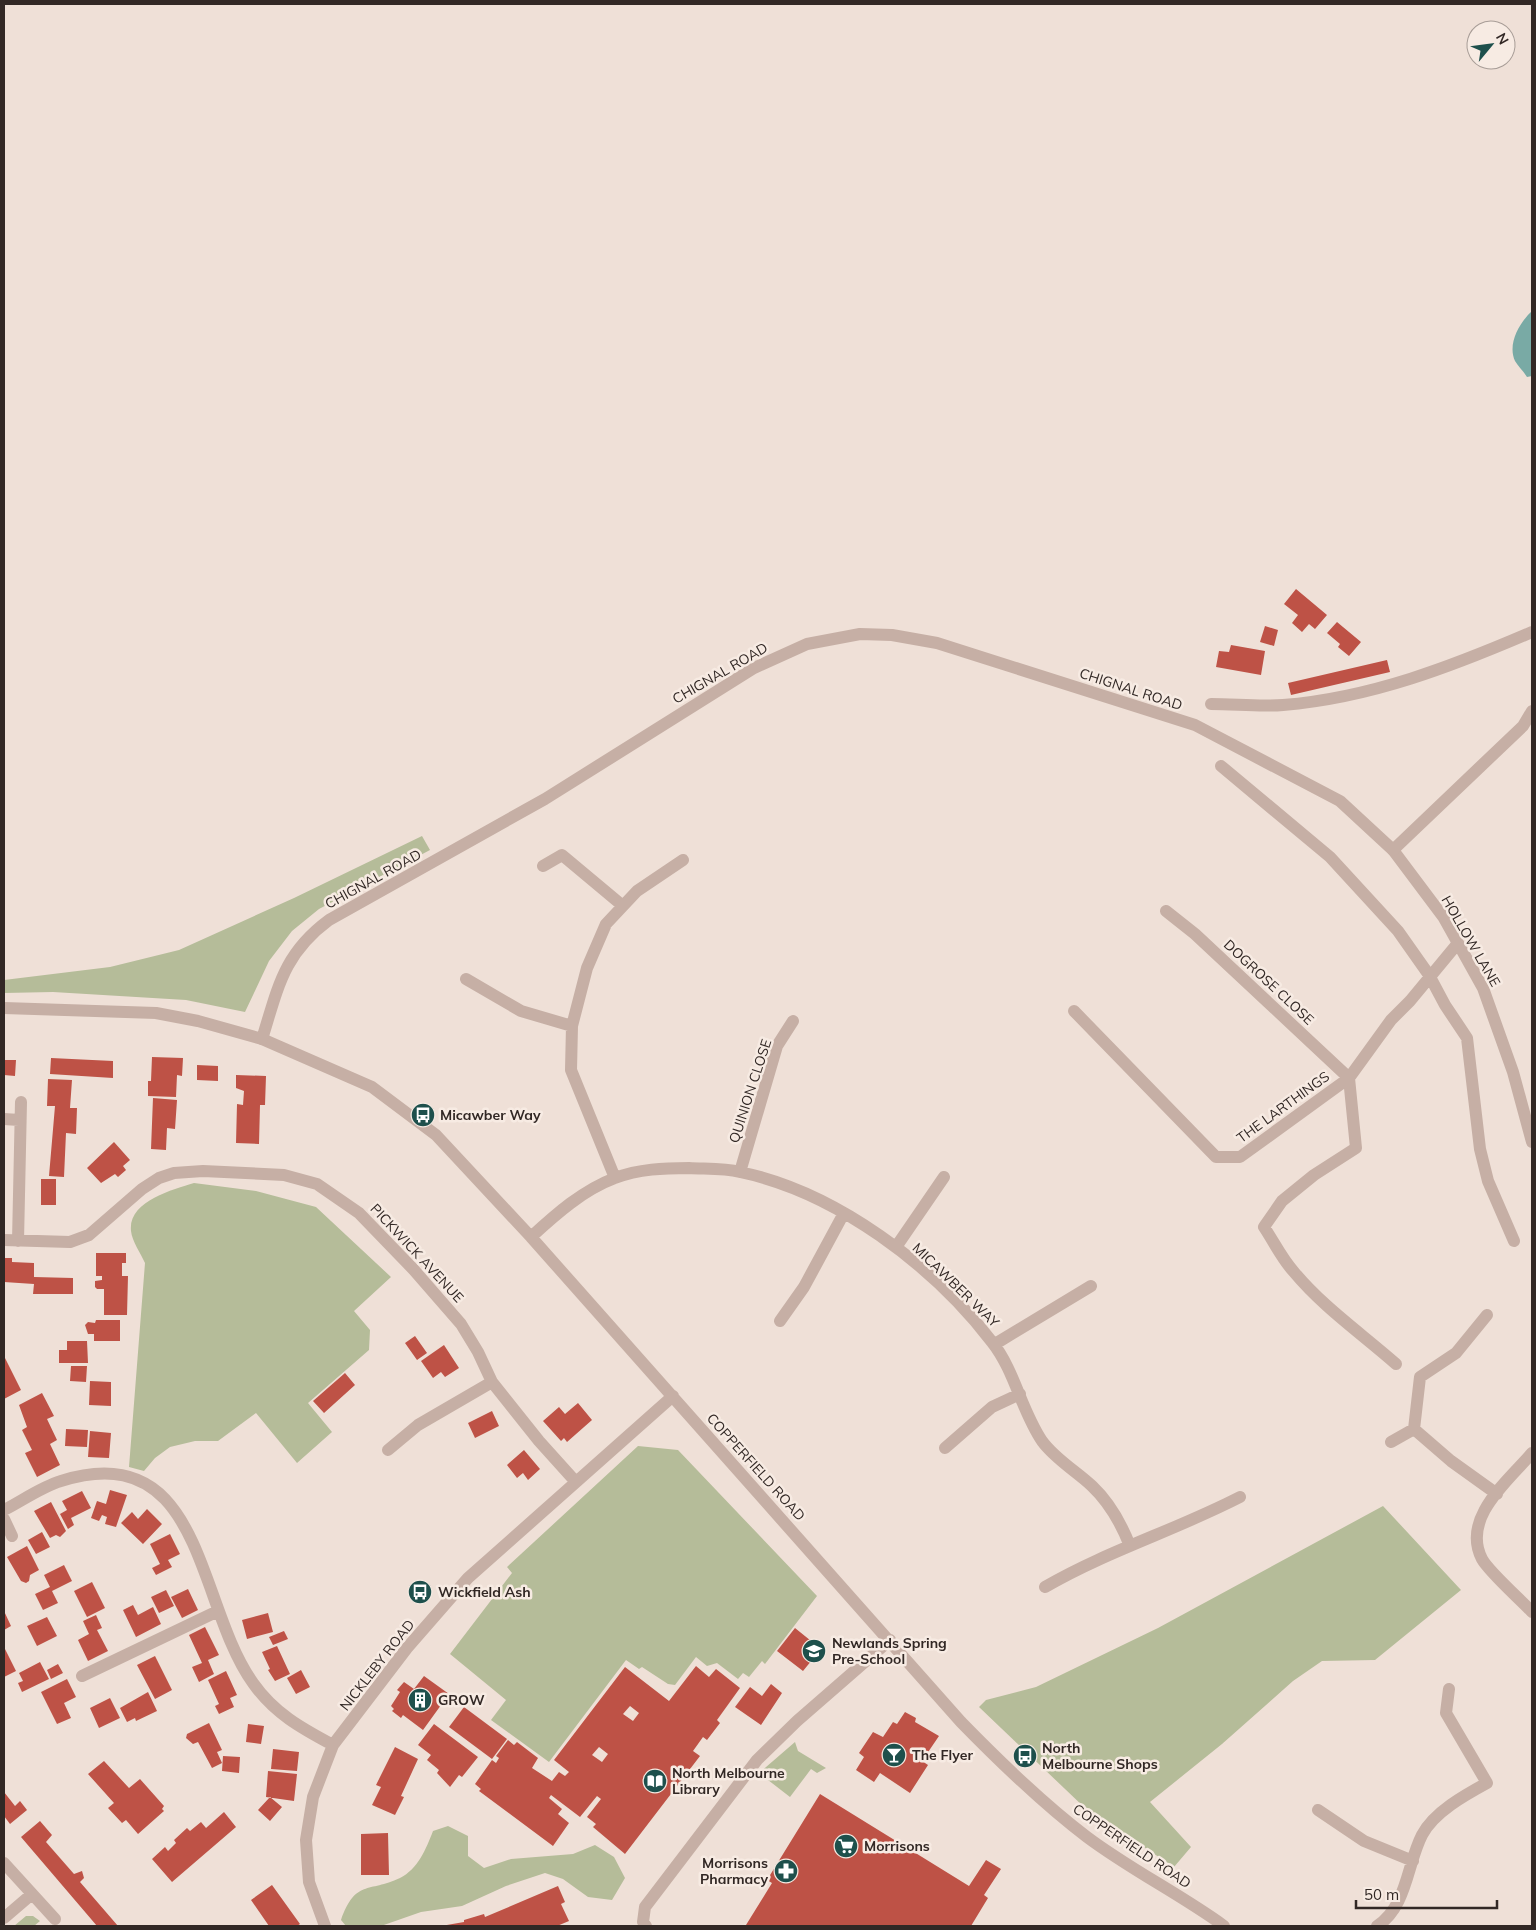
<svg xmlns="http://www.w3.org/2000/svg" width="1536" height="1930" viewBox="0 0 1536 1930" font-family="Mulish,sans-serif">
	<rect width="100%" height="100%" fill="#efe0d7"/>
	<path fill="#b5bc99" d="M 422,836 L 430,850 L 319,909 L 292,931 L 269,961 L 245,1012 L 186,1000 L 53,992 L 4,993 L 4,980 L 110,967 L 179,950 L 294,898 Z
		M 194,1183 L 256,1191 L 316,1207 L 391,1277 L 354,1311 L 370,1330 L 369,1350 L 308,1403 L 332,1432 L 297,1463 L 256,1413 L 218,1441 L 195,1441 L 170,1447 L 155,1458 L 144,1471 L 129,1467 L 145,1263 C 141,1254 132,1241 131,1231 C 128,1201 172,1190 194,1183 Z
		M 638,1446 L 678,1450 L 817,1596 L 765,1664 L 762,1661 L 749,1677 L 743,1673 L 738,1679 L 717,1663 L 707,1666 L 696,1657 L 675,1685 L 668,1684 L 642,1667 L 639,1669 L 626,1660 L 549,1762 L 491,1720 L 506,1700 L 450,1654 L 512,1573 L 507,1567 Z
		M 1383,1506 L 1461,1590 L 1375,1660 L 1322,1661 L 1293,1681 L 1222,1744 L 1150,1802 L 1191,1847 L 1174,1867 L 1086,1809 L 979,1707 L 986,1700 L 1036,1687 L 1158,1628 Z
		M 795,1742 L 798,1751 L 826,1768 L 817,1773 L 811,1769 L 790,1797 L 759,1773 Z
		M 448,1826 L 468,1836 L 468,1856 L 484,1868 L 511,1859 L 573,1854 L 595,1845 L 614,1857 L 625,1878 L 612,1900 L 588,1897 L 563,1879 L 545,1873 L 506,1886 L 462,1906 L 421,1912 L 381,1926 L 346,1926 L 341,1920 C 356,1879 368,1893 400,1878 C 418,1869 426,1849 433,1831 Z
		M 26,1916 L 33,1916 L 40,1921 L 34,1926 L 14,1926 Z"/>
	<path fill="#79aaa5" d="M 1532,311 L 1532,376 L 1527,377 C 1524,372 1518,366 1515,361 C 1507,344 1520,322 1532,311 Z"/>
	<path fill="#be5246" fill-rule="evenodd" d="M 1296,589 L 1327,615 L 1315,629 L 1309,624 L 1302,632 L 1292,623 L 1298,615 L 1284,604 Z
		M 1337,622 L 1361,642 L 1349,656 L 1338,647 L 1340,644 L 1327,633 Z
		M 1265,626 L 1278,630 L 1274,646 L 1260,642 Z
		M 1231,645 L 1265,651 L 1261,675 L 1216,667 L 1219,651 L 1229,652 Z
		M 1387,660 L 1390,672 L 1291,695 L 1288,683 Z
		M 152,1057 L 183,1058 L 182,1076 L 177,1075 L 176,1097 L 148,1096 L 148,1081 L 151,1081 Z
		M 51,1058 L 113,1061 L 113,1078 L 50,1074 Z
		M 4,1060 L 16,1060 L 15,1076 L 4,1075 Z
		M 197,1065 L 218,1066 L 218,1081 L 197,1080 Z
		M 236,1075 L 266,1076 L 265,1105 L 260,1105 L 259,1144 L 236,1143 L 237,1104 L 243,1105 L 244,1091 L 236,1088 Z
		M 48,1079 L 72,1080 L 70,1108 L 77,1108 L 76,1134 L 66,1133 L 64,1177 L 49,1176 L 55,1106 L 47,1106 Z
		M 153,1098 L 177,1100 L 175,1129 L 167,1128 L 166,1150 L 151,1149 Z
		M 114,1142 L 130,1160 L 123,1166 L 126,1170 L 118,1177 L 115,1174 L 101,1183 L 87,1168 Z
		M 41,1179 L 56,1179 L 56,1205 L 41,1205 Z
		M 96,1253 L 126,1253 L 126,1263 L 122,1263 L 122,1276 L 128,1276 L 127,1315 L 104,1315 L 104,1289 L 97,1289 L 95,1287 L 95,1281 L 102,1280 L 102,1276 L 96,1276 Z
		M 4,1258 L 12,1258 L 12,1262 L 34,1263 L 34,1277 L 73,1278 L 73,1294 L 33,1294 L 34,1284 L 4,1282 Z
		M 96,1320 L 120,1320 L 120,1341 L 94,1341 L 94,1334 L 88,1334 L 85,1325 L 88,1322 L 95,1323 Z
		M 415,1336 L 427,1353 L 417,1360 L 405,1343 Z
		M 67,1341 L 87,1341 L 88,1363 L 59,1363 L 59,1350 L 67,1350 Z
		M 444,1345 L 459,1368 L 445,1377 L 441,1372 L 433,1378 L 421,1361 Z
		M 4,1356 L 21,1390 L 4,1399 Z
		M 71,1366 L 87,1366 L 86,1382 L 70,1381 Z
		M 345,1373 L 355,1385 L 324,1413 L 313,1401 Z
		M 90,1381 L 111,1382 L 111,1406 L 89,1405 Z
		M 42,1393 L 54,1416 L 47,1419 L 57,1440 L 50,1444 L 60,1465 L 37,1477 L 25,1453 L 32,1450 L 22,1430 L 27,1427 L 19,1405 Z
		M 578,1403 L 592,1420 L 567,1442 L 564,1438 L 561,1441 L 543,1421 L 559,1407 L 565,1414 Z
		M 492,1411 L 499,1426 L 475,1438 L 468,1423 Z
		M 66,1429 L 88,1430 L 87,1447 L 65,1446 Z
		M 90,1431 L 111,1433 L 109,1458 L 88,1457 Z
		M 524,1450 L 540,1469 L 528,1480 L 523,1473 L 517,1478 L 507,1465 Z
		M 110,1490 L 127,1495 L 116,1527 L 105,1524 L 107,1517 L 102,1515 L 99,1521 L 91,1518 L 97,1501 L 106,1504 Z
		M 82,1491 L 91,1508 L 71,1518 L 74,1525 L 68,1529 L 60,1514 L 67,1510 L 62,1501 Z
		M 51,1502 L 66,1531 L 60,1537 L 56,1535 L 50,1538 L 34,1511 Z
		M 147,1509 L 162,1524 L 143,1544 L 121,1523 L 132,1512 L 138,1519 Z
		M 42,1532 L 50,1547 L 36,1554 L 28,1540 Z
		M 170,1534 L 180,1554 L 168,1560 L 172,1567 L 156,1575 L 152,1568 L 160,1564 L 150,1544 Z
		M 27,1546 L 39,1570 L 30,1575 L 29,1581 L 26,1583 L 21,1581 L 7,1557 Z
		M 64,1565 L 72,1581 L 52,1591 L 58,1603 L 43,1610 L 35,1594 L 50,1587 L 44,1575 Z
		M 92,1582 L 105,1608 L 87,1617 L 74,1591 Z
		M 188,1589 L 198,1610 L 182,1618 L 171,1597 Z
		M 166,1590 L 174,1606 L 159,1613 L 151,1597 Z
		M 133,1605 L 138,1615 L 153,1607 L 161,1624 L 136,1637 L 123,1610 Z
		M 4,1611 L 11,1626 L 4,1630 Z
		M 268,1613 L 273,1632 L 247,1639 L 242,1620 Z
		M 96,1615 L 102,1628 L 97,1630 L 108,1651 L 88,1661 L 78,1640 L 89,1634 L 83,1621 Z
		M 47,1617 L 57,1636 L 37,1646 L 27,1626 Z
		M 205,1627 L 219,1655 L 208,1660 L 214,1674 L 199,1682 L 192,1667 L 202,1663 L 189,1635 Z
		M 795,1628 L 821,1649 L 803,1671 L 777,1651 Z
		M 284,1631 L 288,1639 L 273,1645 L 269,1637 Z
		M 277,1646 L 290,1674 L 275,1681 L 268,1670 L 270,1669 L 262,1652 Z
		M 5,1649 L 16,1671 L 4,1677 L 4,1650 Z
		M 155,1656 L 172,1690 L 155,1699 L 137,1665 Z
		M 40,1662 L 49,1679 L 22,1692 L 18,1683 L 23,1681 L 19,1673 Z
		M 58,1664 L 63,1673 L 51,1679 L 47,1670 Z
		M 696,1666 L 709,1677 L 716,1669 L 740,1688 L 717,1720 L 720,1723 L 707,1740 L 703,1737 L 693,1751 L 700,1756 L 625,1854 L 593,1827 L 596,1824 L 587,1817 L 601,1799 L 597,1796 L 580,1817 L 551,1795 L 549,1798 L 562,1809 L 558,1814 L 569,1823 L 553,1846 L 479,1791 L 481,1789 L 475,1784 L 492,1760 L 496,1763 L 499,1758 L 496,1756 L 508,1740 L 514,1745 L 517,1742 L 538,1758 L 532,1768 L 552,1781 L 559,1772 L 565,1776 L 569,1772 L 554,1760 L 625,1667 L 669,1701 ZM 630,1706 L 639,1713 L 633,1721 L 623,1714 ZM 599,1747 L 608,1754 L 602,1762 L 592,1755 Z
		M 301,1670 L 310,1687 L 296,1694 L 287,1678 Z
		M 226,1671 L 237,1695 L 230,1698 L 234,1707 L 219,1714 L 215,1706 L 219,1704 L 208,1680 Z
		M 424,1676 L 449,1694 L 423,1730 L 403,1715 L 401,1718 L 392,1711 L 394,1709 L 391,1706 L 400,1692 L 397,1690 L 404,1682 L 414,1689 Z
		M 67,1679 L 76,1697 L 64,1703 L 71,1718 L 57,1724 L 41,1692 Z
		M 771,1684 L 782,1693 L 761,1725 L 735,1707 L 750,1687 L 762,1696 Z
		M 148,1692 L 157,1711 L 136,1721 L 135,1718 L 127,1722 L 120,1708 Z
		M 110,1698 L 120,1718 L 99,1728 L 90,1708 Z
		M 464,1707 L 507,1739 L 492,1759 L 449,1727 Z
		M 905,1712 L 916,1718 L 915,1722 L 939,1736 L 922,1761 L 928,1765 L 910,1793 L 880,1773 L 874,1782 L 856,1770 L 864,1757 L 859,1753 L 873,1732 L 883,1737 L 893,1722 L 897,1724 Z
		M 209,1723 L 222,1750 L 217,1752 L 222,1763 L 212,1768 L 198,1742 L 193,1744 L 186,1738 L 187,1734 Z
		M 248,1724 L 264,1726 L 261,1744 L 246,1742 Z
		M 434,1724 L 478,1757 L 462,1777 L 459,1775 L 450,1787 L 437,1773 L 439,1770 L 427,1760 L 431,1755 L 418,1745 Z
		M 395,1747 L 418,1759 L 401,1796 L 404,1797 L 395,1815 L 372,1805 L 381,1787 L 376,1785 Z
		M 273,1749 L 299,1752 L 297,1771 L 271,1769 Z
		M 223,1756 L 240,1757 L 239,1773 L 222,1771 Z
		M 104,1761 L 129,1788 L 140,1779 L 164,1806 L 162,1809 L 164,1811 L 138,1834 L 126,1820 L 122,1823 L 108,1808 L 114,1803 L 88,1774 Z
		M 268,1771 L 297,1774 L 294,1801 L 266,1797 Z
		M 4,1792 L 15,1806 L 20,1801 L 27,1810 L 10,1824 L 4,1816 Z
		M 820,1794 L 969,1886 L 986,1860 L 1001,1869 L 984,1895 L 988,1898 L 971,1926 L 746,1925 L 772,1883 L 767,1880 Z
		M 270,1797 L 282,1807 L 270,1821 L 258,1810 Z
		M 224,1812 L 236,1827 L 172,1882 L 152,1859 L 165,1847 L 168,1851 L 176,1843 L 174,1840 L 187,1828 L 190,1831 L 201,1822 L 206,1828 Z
		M 40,1821 L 52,1835 L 46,1842 L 74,1874 L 82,1871 L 84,1878 L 80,1882 L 118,1926 L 97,1926 L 21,1837 Z
		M 388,1833 L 389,1875 L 361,1875 L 361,1834 Z
		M 272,1885 L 300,1924 L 297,1926 L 269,1926 L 251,1900 Z
		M 558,1886 L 565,1902 L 561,1904 L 569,1921 L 557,1926 L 441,1926 L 464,1922 L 464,1920 L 484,1914 L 485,1917 Z"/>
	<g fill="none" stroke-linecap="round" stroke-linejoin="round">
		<path stroke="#c6afa5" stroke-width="12" d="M 1211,704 C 1235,704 1260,707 1283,705 C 1371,698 1453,666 1532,632
			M 1221,766 L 1330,857 L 1398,931 L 1429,975 L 1445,1005 L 1467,1038 L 1480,1149 L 1488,1181 L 1514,1241
			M 1393,850 L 1444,918 L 1483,988 L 1513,1072 L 1532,1142
			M 543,866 L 562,855 L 623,906
			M 1166,911 L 1195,934 L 1349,1078 L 1356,1148 L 1314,1175 L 1282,1201 L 1264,1227 C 1274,1242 1282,1259 1294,1272 C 1323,1307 1362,1334 1396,1364
			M 466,979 L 521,1011 L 572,1026
			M 1074,1011 L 1216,1157 L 1240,1157 L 1349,1078 L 1391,1020 L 1410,1001 L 1458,943
			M 262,1039 L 372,1087 L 436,1135 L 531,1237 L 961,1722 C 1001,1763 1042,1803 1087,1837 C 1131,1870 1180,1894 1224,1926
			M 4,1119 L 19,1120
			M 740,1172 L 777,1046 L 793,1021
			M 615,1178 L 571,1070 L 572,1026 L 587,968 L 606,924 L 637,891 L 683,860
			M 531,1237 C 556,1214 583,1190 615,1178 C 639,1169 664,1168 689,1168 C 706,1169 724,1168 740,1172 C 836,1192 933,1265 992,1342 C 1015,1371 1021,1410 1042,1441 C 1055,1459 1076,1471 1092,1486 C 1110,1503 1121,1523 1130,1546
			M 4,1240 L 70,1242 L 89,1235 L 142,1189 L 159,1178 L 174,1173 L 203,1171 L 284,1175 L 317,1184 L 359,1213 L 414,1270 L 461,1324 L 478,1352 L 492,1382 L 539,1441 L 575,1481
			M 18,1241 L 21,1102
			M 896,1247 L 944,1177
			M 1487,1315 L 1456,1353 L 1420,1377 L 1414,1429 L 1451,1461 L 1497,1494
			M 780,1321 L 804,1287 L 844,1213
			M 995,1344 L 1091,1286
			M 1391,1442 L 1414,1429
			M 945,1448 L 992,1407 L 1020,1394
			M 388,1450 L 418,1425 L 492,1382
			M 1532,1453 C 1508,1481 1461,1518 1482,1559 C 1489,1572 1521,1600 1532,1612
			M 4,1510 C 22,1501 41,1487 61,1481 C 204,1436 196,1604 253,1683 C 274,1713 301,1728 333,1745
			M 4,1519 L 12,1536
			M 1045,1587 C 1107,1551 1176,1530 1240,1497
			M 82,1676 L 218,1611
			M 1318,1810 L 1364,1841 L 1413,1861
			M 4,1863 L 55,1919
			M 4,1918 L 32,1894
			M 325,1926 L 309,1882 L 306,1840 L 313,1797 L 333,1745 L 407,1648 L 468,1578 L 673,1396
			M 646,1926 L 643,1922 L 645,1907 L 757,1760 L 797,1721 L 890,1640
			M 1377,1926 C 1407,1907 1407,1864 1422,1835 C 1434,1812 1465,1795 1487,1783 L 1446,1713 L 1449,1689"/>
		<path stroke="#c6afa5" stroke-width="12" d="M 4,1008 L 156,1013 L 198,1021 L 262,1039 C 278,988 283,954 329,920 L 545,799 L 754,668 L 807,644 L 860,634 L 892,635 L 937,643 L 1195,725 L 1340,801 L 1393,850 L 1523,726 L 1532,711"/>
	</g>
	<defs>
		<g id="bus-disc" transform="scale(1.25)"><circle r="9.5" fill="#1e504c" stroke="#f7ebe3"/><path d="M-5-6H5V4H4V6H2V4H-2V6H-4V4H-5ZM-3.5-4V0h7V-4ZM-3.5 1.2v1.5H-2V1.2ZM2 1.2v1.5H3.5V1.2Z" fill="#fff"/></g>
		<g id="school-disc" transform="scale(1.25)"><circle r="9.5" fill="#1e504c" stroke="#f7ebe3"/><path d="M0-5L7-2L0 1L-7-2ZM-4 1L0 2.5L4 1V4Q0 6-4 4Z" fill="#fff"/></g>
		<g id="building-disc" transform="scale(1.25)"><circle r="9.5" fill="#1e504c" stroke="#f7ebe3"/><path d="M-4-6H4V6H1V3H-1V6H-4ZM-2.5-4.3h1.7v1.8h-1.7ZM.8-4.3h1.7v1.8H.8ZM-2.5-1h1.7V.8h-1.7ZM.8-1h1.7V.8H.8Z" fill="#fff"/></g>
		<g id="bar-disc" transform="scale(1.25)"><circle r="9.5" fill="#1e504c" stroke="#f7ebe3"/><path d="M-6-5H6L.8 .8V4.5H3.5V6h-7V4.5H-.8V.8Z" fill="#fff"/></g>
		<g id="library-disc" transform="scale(1.25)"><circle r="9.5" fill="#1e504c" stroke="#f7ebe3"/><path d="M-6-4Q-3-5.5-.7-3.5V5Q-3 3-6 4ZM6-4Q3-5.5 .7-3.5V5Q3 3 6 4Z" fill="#fff"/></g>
		<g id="supermarket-disc" transform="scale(1.25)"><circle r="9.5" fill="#1e504c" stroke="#f7ebe3"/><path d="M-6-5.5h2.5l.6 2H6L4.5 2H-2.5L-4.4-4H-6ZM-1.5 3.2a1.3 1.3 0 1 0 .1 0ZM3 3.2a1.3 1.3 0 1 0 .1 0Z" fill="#fff"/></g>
		<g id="pharmacy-disc" transform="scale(1.25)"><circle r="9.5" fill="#1e504c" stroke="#f7ebe3"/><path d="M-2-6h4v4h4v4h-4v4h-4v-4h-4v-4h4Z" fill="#fff"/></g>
	</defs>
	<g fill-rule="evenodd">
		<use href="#bus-disc" x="423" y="1115"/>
		<use href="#bus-disc" x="420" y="1592"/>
		<use href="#school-disc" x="814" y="1651"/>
		<use href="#building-disc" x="420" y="1700"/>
		<use href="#bar-disc" x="894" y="1755"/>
		<use href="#bus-disc" x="1025" y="1756"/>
		<use href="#library-disc" x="655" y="1781"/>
		<use href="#supermarket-disc" x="846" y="1846"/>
		<use href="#pharmacy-disc" x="786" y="1871"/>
	</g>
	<g text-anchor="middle" stroke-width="5" stroke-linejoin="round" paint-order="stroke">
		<g font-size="14" fill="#322825" stroke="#f7ebe3">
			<text transform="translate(720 673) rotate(-30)" y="5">CHIGNAL ROAD</text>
			<text transform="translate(1131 689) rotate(18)" y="5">CHIGNAL ROAD</text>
			<text transform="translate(373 879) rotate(-29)" y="5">CHIGNAL ROAD</text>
			<text transform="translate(1471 941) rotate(60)" y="5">HOLLOW LANE</text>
			<text transform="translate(1269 982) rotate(43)" y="5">DOGROSE CLOSE</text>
			<text transform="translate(750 1091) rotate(-72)" y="5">QUINION CLOSE</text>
			<text transform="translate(1283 1107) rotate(-36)" y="5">THE LARTHINGS</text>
			<text transform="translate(417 1253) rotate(47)" y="5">PICKWICK AVENUE</text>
			<text transform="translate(956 1285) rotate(44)" y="5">MICAWBER WAY</text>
			<text transform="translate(756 1467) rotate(48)" y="5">COPPERFIELD ROAD</text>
			<text transform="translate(377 1665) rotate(-52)" y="5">NICKLEBY ROAD</text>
			<text transform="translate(1132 1846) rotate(34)" y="5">COPPERFIELD ROAD</text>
		</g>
		<g font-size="14" font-weight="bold" fill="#322825" stroke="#f7ebe3" text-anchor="start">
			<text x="440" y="1120">Micawber Way</text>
			<text x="438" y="1597">Wickfield Ash</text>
			<text x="832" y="1648">Newlands Spring<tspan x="832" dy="16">Pre-School</tspan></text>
			<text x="438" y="1705">GROW</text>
			<text x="1042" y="1753">North<tspan x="1042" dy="16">Melbourne Shops</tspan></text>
			<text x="912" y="1760">The Flyer</text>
			<text x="672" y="1778">North Melbourne<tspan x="672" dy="16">Library</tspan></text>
			<text x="864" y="1851">Morrisons</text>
			<text x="768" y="1868" text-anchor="end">Morrisons<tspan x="768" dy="16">Pharmacy</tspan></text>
		</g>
	</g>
	<rect width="1536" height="1930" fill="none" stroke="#322825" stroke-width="10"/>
	<g transform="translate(1491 45) rotate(61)"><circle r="24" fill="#f7ebe3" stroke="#a89d97"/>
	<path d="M0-4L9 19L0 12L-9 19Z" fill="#1e504c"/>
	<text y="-8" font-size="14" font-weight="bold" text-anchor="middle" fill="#322825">N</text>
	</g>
	<path d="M1356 1900v8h141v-8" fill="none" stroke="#322825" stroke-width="2.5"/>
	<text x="1364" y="1900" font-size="15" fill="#322825" stroke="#f7ebe3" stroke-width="4" paint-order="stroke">50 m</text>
</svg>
